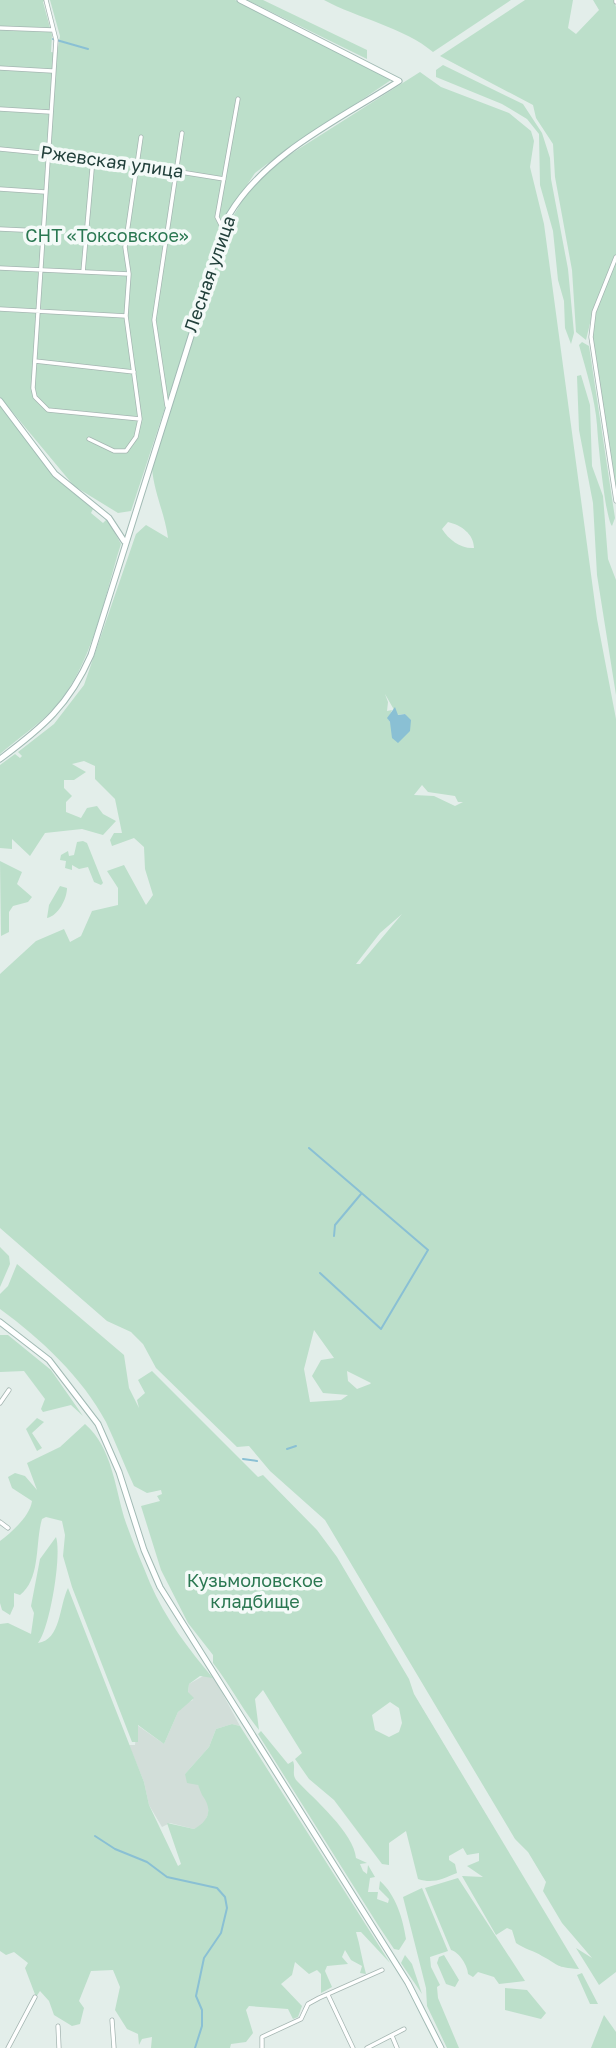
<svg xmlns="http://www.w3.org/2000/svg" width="616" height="2048" viewBox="0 0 616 2048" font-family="'Golos Text',sans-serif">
	<rect width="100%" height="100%" fill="#e3eeea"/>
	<path fill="#d2ded9" d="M 205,1675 L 214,1678 L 240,1726 L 232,1724 L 216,1729 L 209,1747 L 185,1774 L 198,1785 L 208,1803 L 208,1814 L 204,1824 L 194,1829 L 170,1823 L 162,1827 L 149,1805 L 144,1782 L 129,1745 L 135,1745 L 137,1725 L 164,1744 L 178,1712 L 184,1704 L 193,1700 L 188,1693 L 189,1684 Z"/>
	<path fill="#bcdfca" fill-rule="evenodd" d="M 0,0 L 45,0 L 43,2 L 52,35 L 51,52 L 57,53 L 60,36 L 50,0 L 235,0 L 387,75 L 391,80 L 267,164 L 255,173 L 230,210 L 131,511 L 118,513 L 74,486 L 0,397 Z
		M 247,0 L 263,0 L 367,50 L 367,59 Z
		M 324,0 L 511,0 L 433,52 C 405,28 357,18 324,0 Z
		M 525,0 L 573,0 L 568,28 L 576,34 L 599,10 L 593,0 L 614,0 L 616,7 L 616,255 L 593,311 L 586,340 L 576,332 L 572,270 L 555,177 L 553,144 L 536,118 L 533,105 L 440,56 Z
		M 443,65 L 523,104 L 542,133 L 550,158 L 551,179 L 568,269 L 574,333 L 571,344 L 565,328 L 564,301 L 558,280 L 553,231 L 540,185 L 539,134 L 527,119 L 502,104 L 436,77 L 436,70 Z
		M 420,72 L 441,87 L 509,113 L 531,131 L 534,141 L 530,167 L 544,224 L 597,619 L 616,719 L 616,1972 L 599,1985 L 576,1948 L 592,1958 L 562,1923 L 543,1891 L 546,1882 L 528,1852 L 515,1839 L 325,1520 L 270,1471 L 249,1446 L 237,1447 L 156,1368 L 143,1344 L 131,1332 L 107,1321 L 0,1228 L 0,974 L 36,941 L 64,929 L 70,942 L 81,936 L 92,911 L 118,905 L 118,888 L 107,871 L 124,865 L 146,905 L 153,895 L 145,869 L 144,847 L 134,838 L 112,846 L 110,840 L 114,833 L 122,833 L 115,799 L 95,779 L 95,766 L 84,761 L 72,764 L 86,772 L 74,780 L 64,780 L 64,788 L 72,796 L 66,802 L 66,812 L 81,818 L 87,808 L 97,806 L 103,814 L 116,821 L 103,835 L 82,829 L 45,833 L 30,856 L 12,839 L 12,849 L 0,848 L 0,765 L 15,754 L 20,758 L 22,756 L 18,752 L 54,724 L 84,685 L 136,534 L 146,525 L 168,538 C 165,514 154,493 152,468 L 225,230 L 248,191 L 275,164 ZM 448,522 C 461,525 474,534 474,548 C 461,549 449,540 442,529 ZM 385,694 L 397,715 L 405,714 L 410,723 L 401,739 L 388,719 L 392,710 L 387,711 L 388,702 ZM 422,785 L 428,792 L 455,796 L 458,802 L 463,802 L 455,806 L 434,796 L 414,795 ZM 402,914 L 360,964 L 356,964 L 380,933 ZM 314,1330 L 334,1358 L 321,1360 L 312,1376 L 323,1393 L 348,1395 L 341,1400 L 310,1402 L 304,1369 ZM 347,1371 L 371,1383 L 370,1384 L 357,1389 L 348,1381 Z
		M 616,259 L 616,492 L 592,337 L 595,312 Z
		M 582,342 L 589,346 L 615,518 L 612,526 C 605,517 598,442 597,425 C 595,398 586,370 579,345 Z
		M 581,375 L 590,405 L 592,466 L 603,496 L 608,559 L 616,580 L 616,695 L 597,575 L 593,503 L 579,430 L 577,376 Z
		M 0,406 L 54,477 L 93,509 L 91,513 L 103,523 L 107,519 L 121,544 C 104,597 93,665 54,708 C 39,725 17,739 0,754 Z
		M 83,841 L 87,843 L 103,883 L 101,885 L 94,882 L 88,867 L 79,869 L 72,865 L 72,870 L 65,868 L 66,861 L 60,860 L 61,855 L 68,851 L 69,856 L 74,855 L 77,842 Z
		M 0,861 L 22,872 L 17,884 L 32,897 L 28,902 L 13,906 L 9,912 L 9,932 L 1,936 Z
		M 60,886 L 67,888 C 67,899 58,916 47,918 L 49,905 Z
		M 0,1247 L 9,1256 L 10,1264 L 0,1287 Z
		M 17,1264 L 124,1355 L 129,1388 L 139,1408 L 137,1400 L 145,1393 L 138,1380 L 152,1371 L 258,1477 L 263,1475 L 317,1530 L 337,1557 L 409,1679 L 414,1694 L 579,1969 C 554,1967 561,1966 542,1956 C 535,1951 524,1949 516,1943 L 512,1930 L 507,1928 L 496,1935 L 462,1876 L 483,1877 L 467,1866 L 479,1861 L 479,1853 L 467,1855 L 463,1848 L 449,1856 L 449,1860 L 455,1864 L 457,1873 C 442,1879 433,1884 418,1879 L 406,1831 L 389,1843 L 389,1865 L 382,1864 L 334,1800 L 309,1779 L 295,1759 L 302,1753 L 263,1690 L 255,1699 L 259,1730 C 242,1709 230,1685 213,1663 L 213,1655 L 188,1623 L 161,1570 L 141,1506 L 160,1501 L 157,1496 L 162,1494 L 161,1490 L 147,1493 L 134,1486 C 124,1465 116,1443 106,1422 C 82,1377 41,1339 0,1309 L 0,1294 L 8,1286 ZM 390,1702 L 399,1708 L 402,1723 L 399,1732 L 389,1737 L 375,1730 L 372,1715 Z
		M 0,1335 L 8,1335 L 51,1370 L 83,1416 L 71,1405 L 43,1412 L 41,1409 L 45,1399 L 24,1371 L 0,1372 Z
		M 37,1418 L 44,1422 L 32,1433 L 42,1448 L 37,1451 L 26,1429 Z
		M 85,1424 C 113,1448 115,1490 126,1523 C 133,1543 142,1563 150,1583 C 165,1618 189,1650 213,1678 L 200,1676 L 189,1684 L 188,1692 L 194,1698 L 178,1712 L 164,1744 L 138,1725 L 138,1742 L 132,1742 L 72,1587 L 63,1556 L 65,1535 L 62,1521 L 46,1517 L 42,1519 C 35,1542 41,1579 20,1595 L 14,1593 L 14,1606 L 10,1615 L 2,1610 L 0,1603 L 0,1541 C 12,1532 30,1516 32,1501 L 12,1488 L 8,1477 L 15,1473 L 25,1476 L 37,1490 L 27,1463 L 60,1447 Z
		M 56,1537 C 62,1554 50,1628 38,1643 C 61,1640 59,1606 68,1588 L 144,1782 L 149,1805 L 178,1866 L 181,1864 L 167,1823 L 194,1829 C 209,1821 213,1809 202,1795 L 198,1785 L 187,1783 L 185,1774 L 209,1747 L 216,1729 L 232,1724 L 240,1726 L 390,1963 L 361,1932 L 356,1932 C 360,1945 362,1960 366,1974 L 360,1973 L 362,1966 L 351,1960 L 345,1950 L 342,1957 L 348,1964 L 327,1966 L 325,1971 L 332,1987 L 321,1993 L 321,1974 L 317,1970 L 309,1974 L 295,1962 L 292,1975 L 281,1984 L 302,2006 L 298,2017 L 293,2019 L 288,2009 L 249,2006 L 246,2010 L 253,2033 L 246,2042 L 231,2044 L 230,2048 L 151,2048 L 152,2037 L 142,2039 L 139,2045 L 138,2034 L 127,2029 L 115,2010 L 120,1987 L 113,1970 L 91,1971 L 79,2001 L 84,2008 L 80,2024 L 72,2026 L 54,2015 L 49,2001 L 40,1991 L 36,1997 L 25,1968 L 28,1963 L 14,1952 L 6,1955 L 0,1951 L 0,1624 L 8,1623 L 31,1634 L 34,1613 L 31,1606 L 40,1559 Z
		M 261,1731 L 288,1764 L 293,1761 C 296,1768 291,1775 297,1781 C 314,1799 354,1833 356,1858 L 367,1863 L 360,1864 L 363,1871 L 367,1874 L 368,1865 L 375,1877 L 370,1878 L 368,1892 L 378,1892 L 377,1899 L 388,1903 L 389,1899 L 379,1889 L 380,1881 C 396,1895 403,1919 406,1939 L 399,1950 L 394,1949 L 378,1925 L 258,1734 Z
		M 458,1878 L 525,1981 L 499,1984 L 494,1977 L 478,1972 L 473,1977 L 468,1974 C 468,1966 459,1952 451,1950 L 425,1888 Z
		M 422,1888 L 448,1951 L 430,1957 L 431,1967 L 440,1985 L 437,1987 L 438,1998 L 459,2048 L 447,2048 L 427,2006 L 426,1988 L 403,1897 Z
		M 405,1955 L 412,1964 L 422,1994 L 401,1963 Z
		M 444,1955 L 459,1980 L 455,1987 L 446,1984 L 437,1963 L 439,1957 Z
		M 582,1973 L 598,2004 L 590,2004 L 577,1975 Z
		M 505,1988 L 527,1990 L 546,2013 L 541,2019 L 505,2010 Z
		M 604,2015 L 616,2032 L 616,2048 L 591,2048 Z"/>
	<path fill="#8ac0d4" d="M 395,707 L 398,715 L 405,714 L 411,720 L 410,731 L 398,743 L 392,738 L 390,722 L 387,718 Z"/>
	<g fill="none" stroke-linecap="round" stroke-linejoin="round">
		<path stroke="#8ac0d4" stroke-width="2" d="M 53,39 L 88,49
			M 309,1148 L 428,1250 L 381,1329 L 320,1273
			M 334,1236 L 335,1225 L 361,1194
			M 287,1449 L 296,1446
			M 243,1459 L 257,1461
			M 95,1836 L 115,1849 L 147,1862 L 167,1877 L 217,1888 L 225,1897 L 227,1908 L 221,1933 L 204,1958 L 196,1996 L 202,2010 L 202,2026 L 195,2048"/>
		<g stroke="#a5b6b2" stroke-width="5">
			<path id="street" d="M 46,0 L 56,40 L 33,388 L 35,397 L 48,410 L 140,419 L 126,316 L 129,274 L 125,247 L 141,137
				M 616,0 L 616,2
				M 0,28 L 53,30
				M 0,68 L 52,71
				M 0,109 L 50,112
				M 0,149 L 93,158 L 224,179
				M 0,189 L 45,192
				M 0,229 L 43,231
				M 223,229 L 217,217 L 238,99
				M 616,257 L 594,312 L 591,337 L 616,501
				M 0,268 L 129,274
				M 83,272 L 93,158
				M 0,309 L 126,316
				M 35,361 L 134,372
				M 167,406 L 154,320 L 182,133
				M 89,439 L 114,451 L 126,451 L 136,437 L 140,419
				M 0,1403 L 9,1390
				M 0,1522 L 8,1528
				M 328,1995 L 353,2048
				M 112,2020 L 114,2048
				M 58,2026 L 59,2048
				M 392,2036 L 397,2048
				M 8,2048 L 35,1997
				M 262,2048 L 262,2037 L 301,2019 L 308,2004 L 319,1998 L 382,1970
				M 367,2048 L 404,2029"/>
		</g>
		<g stroke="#a1bab4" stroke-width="7">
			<path id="secondary" d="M 0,401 L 55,474 L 109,518 L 124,541
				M 0,759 C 43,727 69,705 91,655 L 229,215 C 266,153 340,119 399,81 L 240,0
				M 0,1322 L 49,1360 L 98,1424 L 119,1472 L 144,1550 L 160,1587 L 408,1983 L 441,2048"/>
		</g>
		<use href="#street" stroke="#fff" stroke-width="3.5"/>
		<use href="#secondary" stroke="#fff" stroke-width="5"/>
	</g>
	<g text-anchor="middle" stroke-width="7" stroke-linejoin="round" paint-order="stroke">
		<g font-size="18" fill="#22403b" stroke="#f4faf8">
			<text transform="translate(112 162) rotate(8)" y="6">Ржевская улица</text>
			<text transform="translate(210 274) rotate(-71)" y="6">Лесная улица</text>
		</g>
		<g font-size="18" fill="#2b7852" stroke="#f4faf8">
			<text x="107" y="242">СНТ «Токсовское»</text>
			<text x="255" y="1587">Кузьмоловское<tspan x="255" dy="21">кладбище</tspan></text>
		</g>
	</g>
</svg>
